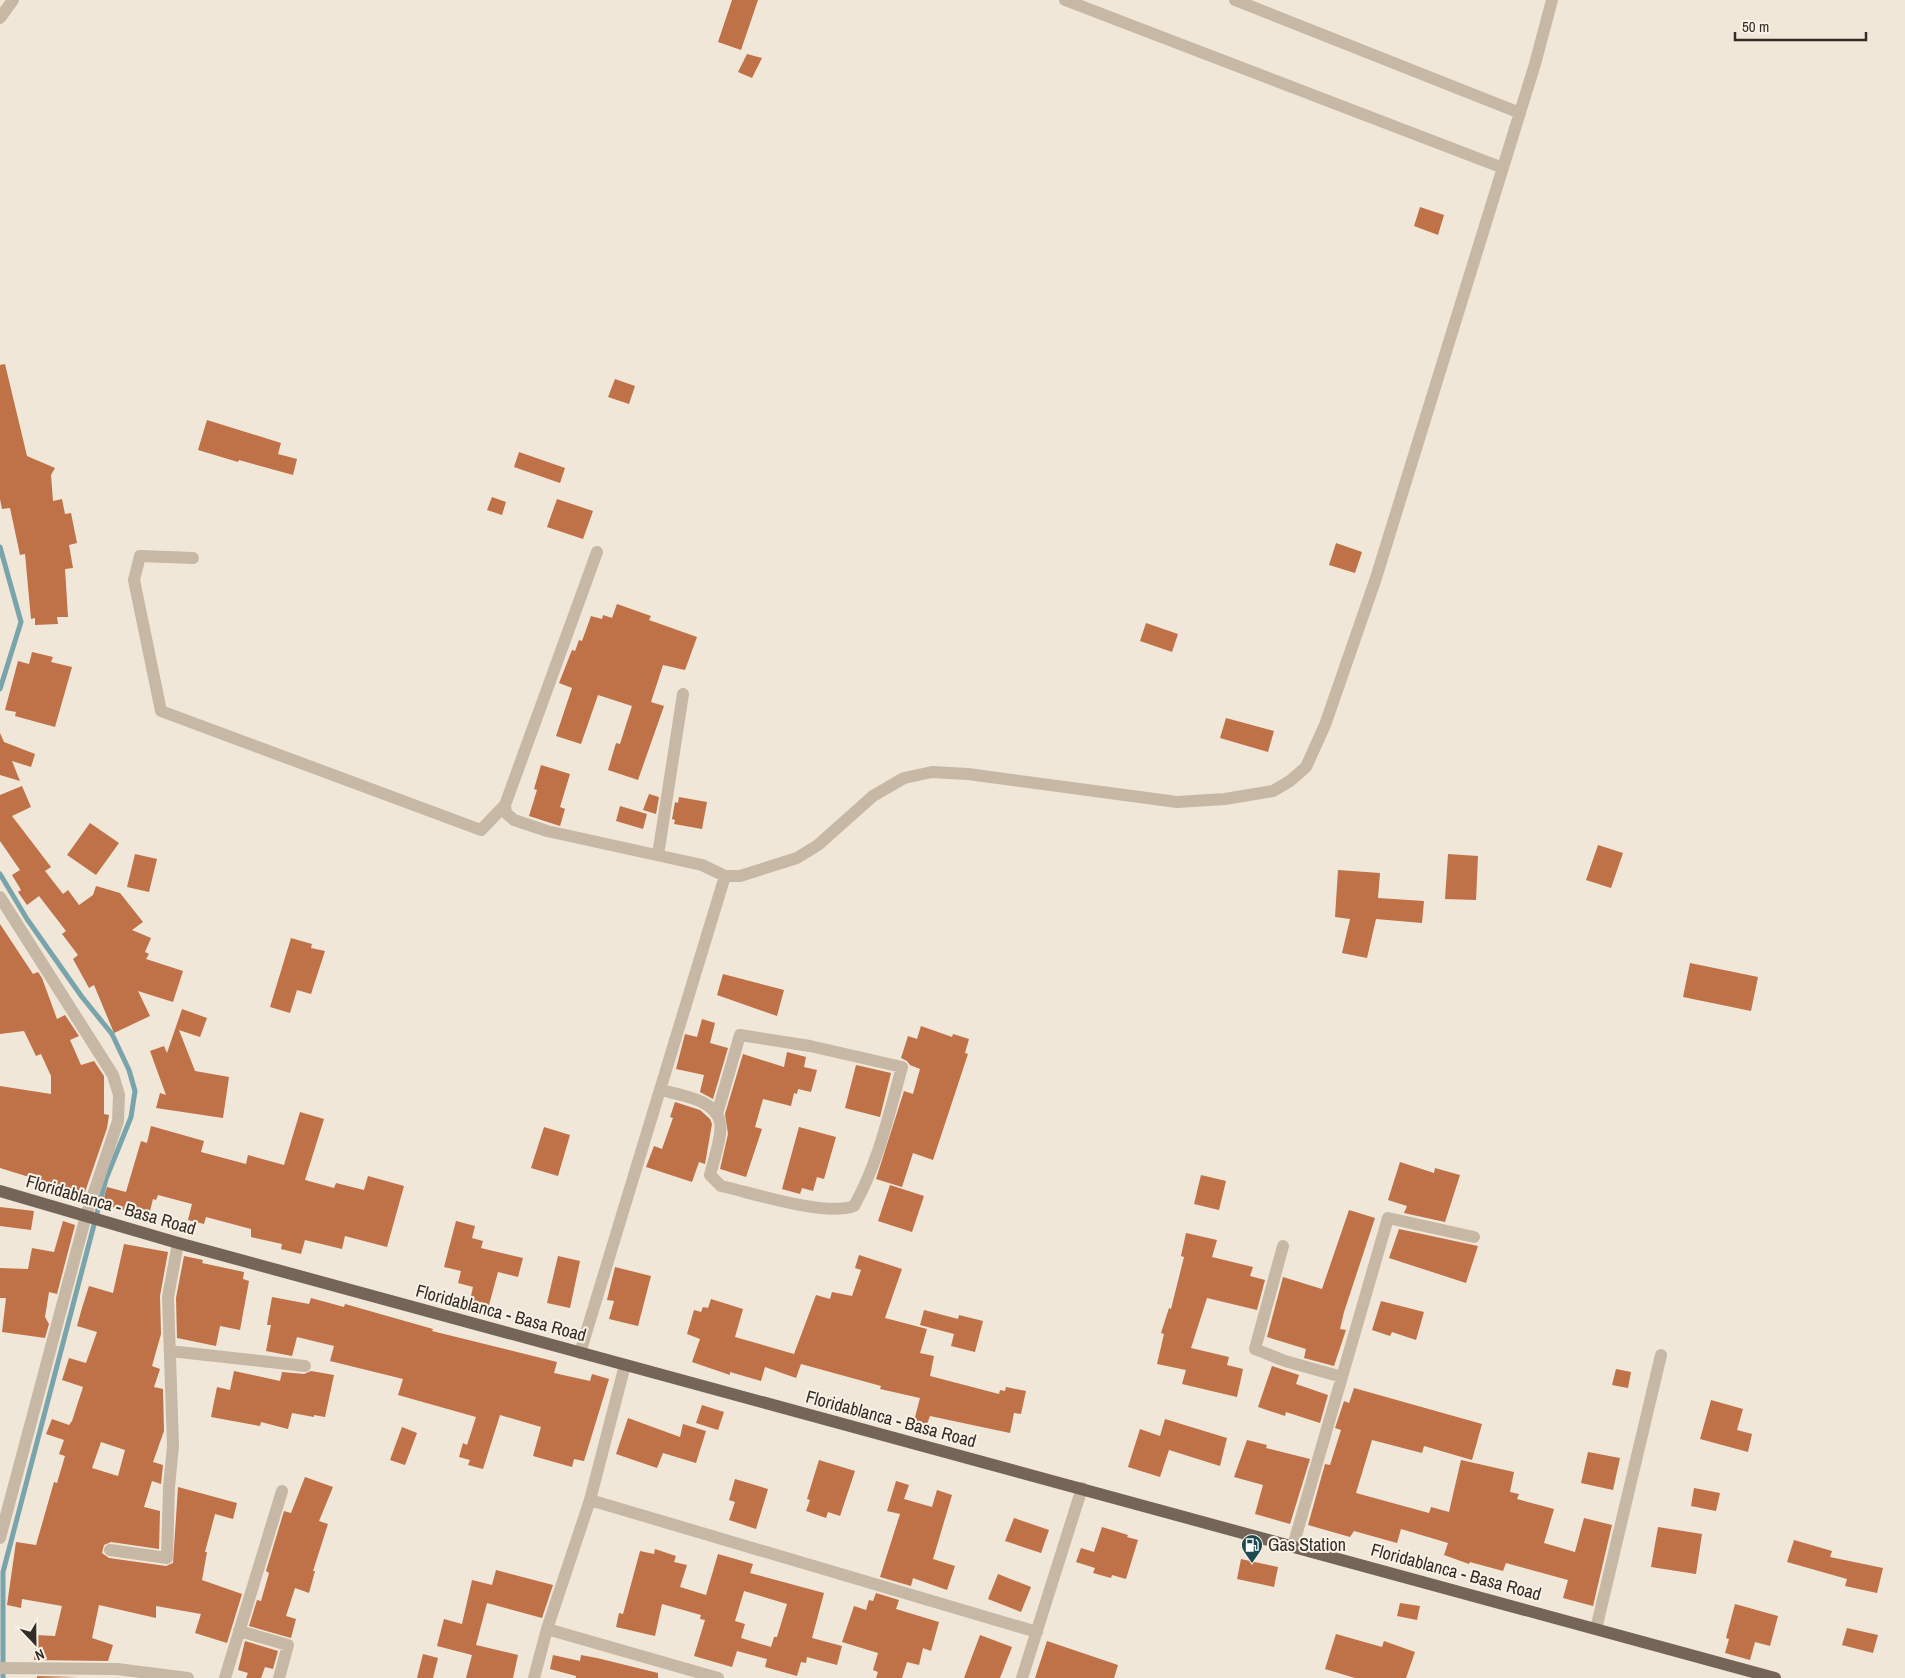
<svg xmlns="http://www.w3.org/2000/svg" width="1905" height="1678" viewBox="0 0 1905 1678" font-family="'Archivo Narrow',sans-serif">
	<rect width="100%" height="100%" fill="#f0e7d9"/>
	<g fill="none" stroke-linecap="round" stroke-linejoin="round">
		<path stroke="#7aa4ab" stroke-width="5" d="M 0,547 L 21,622 L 0,689
			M 0,874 L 27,919 L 82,997 L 112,1034 L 129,1070 L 135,1091 L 131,1117 L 106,1179 L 3,1572 L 3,1678"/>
	</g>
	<path fill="#bf7148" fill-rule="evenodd" d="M 732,0 L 758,0 L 741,50 L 718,42 Z
		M 747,54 L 762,58 L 752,78 L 738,72 Z
		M 1420,207 L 1444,215 L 1438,235 L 1414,226 Z
		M 5,364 L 27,456 L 55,468 L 51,475 L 53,501 L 62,499 L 65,514 L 71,513 L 77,543 L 69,545 L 73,568 L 65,569 L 68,617 L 57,617 L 58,624 L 35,625 L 35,618 L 31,619 L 25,554 L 20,555 L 10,508 L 2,509 L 0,499 L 0,365 Z
		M 615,379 L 635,386 L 629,404 L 608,397 Z
		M 207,420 L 281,443 L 278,454 L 297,459 L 293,475 L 239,460 L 238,462 L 198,450 Z
		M 519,452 L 565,468 L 560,483 L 514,467 Z
		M 492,497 L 506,502 L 502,515 L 487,510 Z
		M 557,499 L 593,511 L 583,539 L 547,527 Z
		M 1336,543 L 1362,552 L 1355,573 L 1329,565 Z
		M 617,604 L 651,616 L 649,620 L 697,637 L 685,670 L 663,665 L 651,702 L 664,706 L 638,780 L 608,770 L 616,743 L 620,744 L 632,706 L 598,695 L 581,744 L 556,736 L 572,688 L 559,683 L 572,650 L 575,651 L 579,640 L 582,641 L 591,616 L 602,619 L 603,615 L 612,618 Z
		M 1146,623 L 1178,634 L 1172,652 L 1140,641 Z
		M 32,652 L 53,657 L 51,662 L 72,667 L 55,727 L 15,716 L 16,712 L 5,710 L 18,661 L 29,664 Z
		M 1226,718 L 1274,731 L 1268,752 L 1220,738 Z
		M 0,733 L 4,742 L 35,754 L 31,767 L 12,761 L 20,781 L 0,775 Z
		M 541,765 L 570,774 L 560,807 L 565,809 L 560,826 L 529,816 L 537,790 L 534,789 Z
		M 22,786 L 31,807 L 12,816 L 51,867 L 45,871 L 63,894 L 68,890 L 79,905 L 93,895 L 96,886 L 120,893 L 143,922 L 132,930 L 151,938 L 145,952 L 149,954 L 146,959 L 183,971 L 173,1002 L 138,991 L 150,1016 L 114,1033 L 94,985 L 89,988 L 73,959 L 78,955 L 62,934 L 66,931 L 39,896 L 27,905 L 18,892 L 21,890 L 12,875 L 20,870 L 0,841 L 0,795 Z
		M 649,794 L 659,797 L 656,814 L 643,810 Z
		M 679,797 L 707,802 L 702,829 L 674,824 L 675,820 L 672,819 L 675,802 L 678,803 Z
		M 620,806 L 647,814 L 643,829 L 616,821 Z
		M 90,823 L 119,843 L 96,875 L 67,855 Z
		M 1598,845 L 1623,853 L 1611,888 L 1586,880 Z
		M 135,854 L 157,859 L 149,892 L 127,887 Z
		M 1448,854 L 1478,856 L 1476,900 L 1445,899 Z
		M 1338,870 L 1380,873 L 1378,898 L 1424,901 L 1422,923 L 1376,919 L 1367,958 L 1342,953 L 1350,919 L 1335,917 Z
		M 0,924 L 33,974 L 38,972 L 42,978 L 57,1019 L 65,1015 L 79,1036 L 70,1040 L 81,1065 L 94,1061 L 104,1076 L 104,1114 L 109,1115 L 107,1128 L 85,1192 L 76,1190 L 75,1194 L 54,1187 L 55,1185 L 0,1168 L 0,1086 L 51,1094 L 51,1076 L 41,1054 L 36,1056 L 24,1031 L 0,1034 Z
		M 291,938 L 312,944 L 311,948 L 325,951 L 311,994 L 297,990 L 290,1013 L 270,1007 Z
		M 1690,963 L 1758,977 L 1751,1011 L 1683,997 Z
		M 723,974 L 784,990 L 777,1016 L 717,995 Z
		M 182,1009 L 207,1018 L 200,1037 L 179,1030 L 195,1071 L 229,1077 L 223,1118 L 156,1108 L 160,1093 L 166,1095 L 150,1051 L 164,1046 L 167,1053 Z
		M 702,1019 L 715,1023 L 710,1043 L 728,1048 L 713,1099 L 700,1092 L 704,1075 L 676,1069 L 685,1034 L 697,1037 Z
		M 921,1026 L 952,1037 L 953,1034 L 969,1039 L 965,1053 L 968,1054 L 933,1160 L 913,1153 L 902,1187 L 876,1179 L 904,1091 L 913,1094 L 920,1069 L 910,1065 L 907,1061 L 901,1058 L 908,1036 L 917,1039 Z
		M 787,1052 L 806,1057 L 804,1067 L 817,1070 L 811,1092 L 798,1089 L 797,1094 L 794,1093 L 791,1106 L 763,1099 L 755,1127 L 762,1129 L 746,1177 L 720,1169 L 728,1134 L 725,1114 L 743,1054 L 784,1067 Z
		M 856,1065 L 891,1073 L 880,1117 L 845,1108 Z
		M 675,1102 L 700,1110 L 710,1119 L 712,1124 L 705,1164 L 699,1162 L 692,1182 L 646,1167 L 654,1146 L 662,1149 L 673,1118 L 670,1117 Z
		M 300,1112 L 324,1119 L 305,1180 L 334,1188 L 336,1183 L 364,1190 L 368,1176 L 404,1186 L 387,1247 L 345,1236 L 342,1249 L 305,1240 L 301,1254 L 281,1249 L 282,1244 L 251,1237 L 251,1229 L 206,1217 L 204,1224 L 188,1220 L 192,1204 L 158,1195 L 156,1200 L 153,1199 L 150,1211 L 125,1205 L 124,1210 L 102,1204 L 107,1187 L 126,1192 L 141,1141 L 147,1143 L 151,1126 L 204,1141 L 201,1152 L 246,1164 L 248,1155 L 284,1165 Z
		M 544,1127 L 570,1135 L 558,1176 L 531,1168 Z
		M 799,1127 L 836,1137 L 824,1179 L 817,1177 L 813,1191 L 802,1188 L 800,1194 L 782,1189 Z
		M 1400,1162 L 1434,1173 L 1435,1168 L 1460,1175 L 1445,1222 L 1404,1213 L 1407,1206 L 1388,1200 Z
		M 1201,1175 L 1226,1181 L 1219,1210 L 1194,1204 Z
		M 890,1185 L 924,1196 L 912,1232 L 878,1221 Z
		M 0,1207 L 34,1211 L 31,1230 L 0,1226 Z
		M 1349,1210 L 1375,1218 L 1344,1312 L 1340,1329 L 1346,1330 L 1334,1366 L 1304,1358 L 1306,1349 L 1267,1337 L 1283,1277 L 1322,1289 Z
		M 63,1221 L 75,1225 L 57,1294 L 49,1292 L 45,1317 L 49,1324 L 45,1338 L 2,1332 L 6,1298 L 0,1298 L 0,1268 L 28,1269 L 32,1248 L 54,1252 Z
		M 456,1221 L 475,1226 L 472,1238 L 483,1241 L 481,1248 L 523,1258 L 518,1277 L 498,1272 L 489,1305 L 470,1300 L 473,1287 L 458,1283 L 461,1271 L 444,1267 Z
		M 1399,1229 L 1478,1246 L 1466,1283 L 1389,1258 Z
		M 1186,1233 L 1217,1240 L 1212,1257 L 1253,1267 L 1250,1276 L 1265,1280 L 1257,1310 L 1207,1298 L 1191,1348 L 1229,1357 L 1227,1365 L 1243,1369 L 1237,1397 L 1182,1384 L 1186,1370 L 1157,1364 L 1164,1334 L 1161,1333 L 1169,1308 L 1171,1309 L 1184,1257 L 1181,1256 Z
		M 124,1244 L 168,1252 L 160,1296 L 161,1334 L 152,1366 L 160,1369 L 154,1387 L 163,1389 L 164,1431 L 153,1462 L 163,1465 L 161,1484 L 152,1481 L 144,1507 L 160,1511 L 159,1549 L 111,1542 L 104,1545 L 102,1553 L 109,1558 L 166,1566 L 173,1563 L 178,1487 L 237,1503 L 233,1519 L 215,1514 L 205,1552 L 207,1552 L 202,1580 L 242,1594 L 227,1643 L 195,1633 L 201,1614 L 156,1606 L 156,1618 L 99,1605 L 92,1638 L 113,1645 L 108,1661 L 34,1660 L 36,1635 L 55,1636 L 62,1606 L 22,1599 L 21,1608 L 7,1605 L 16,1542 L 36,1545 L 54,1482 L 57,1483 L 65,1456 L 59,1454 L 64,1440 L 46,1434 L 52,1419 L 69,1425 L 72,1421 L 83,1387 L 62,1380 L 69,1358 L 86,1363 L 97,1332 L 77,1326 L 82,1308 L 89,1286 L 113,1293 ZM 101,1442 L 125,1450 L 118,1476 L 92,1468 Z
		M 859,1255 L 902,1269 L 885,1318 L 927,1329 L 920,1353 L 934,1356 L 930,1376 L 999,1394 L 1000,1390 L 1005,1391 L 1006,1387 L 1026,1391 L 1021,1414 L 1014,1413 L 1010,1433 L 930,1416 L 927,1424 L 914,1421 L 920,1398 L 880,1389 L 881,1386 L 801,1364 L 796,1378 L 765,1367 L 761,1381 L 730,1372 L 730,1375 L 692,1362 L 700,1339 L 687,1334 L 694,1310 L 701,1312 L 703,1307 L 708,1308 L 711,1299 L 743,1309 L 735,1337 L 794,1354 L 816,1295 L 830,1299 L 832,1292 L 852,1296 L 861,1270 L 855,1268 Z
		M 184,1256 L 203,1260 L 202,1263 L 244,1272 L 243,1279 L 249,1281 L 240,1330 L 220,1326 L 216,1346 L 177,1338 L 176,1298 Z
		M 558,1256 L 580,1261 L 570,1308 L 547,1303 Z
		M 615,1267 L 651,1276 L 638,1326 L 609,1319 L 614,1301 L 607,1300 Z
		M 272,1297 L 309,1304 L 311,1298 L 344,1307 L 345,1304 L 433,1329 L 432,1331 L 557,1362 L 554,1373 L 590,1381 L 592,1374 L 609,1379 L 584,1461 L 574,1459 L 572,1467 L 533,1456 L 541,1427 L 500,1415 L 483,1469 L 468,1465 L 470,1460 L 459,1457 L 463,1443 L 467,1445 L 476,1417 L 398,1395 L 403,1379 L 330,1361 L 334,1346 L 297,1337 L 292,1356 L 266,1351 L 271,1325 L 267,1325 Z
		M 1381,1301 L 1424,1312 L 1416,1340 L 1392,1332 L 1390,1336 L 1372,1330 Z
		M 924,1310 L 958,1319 L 959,1315 L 983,1321 L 975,1352 L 951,1346 L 954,1334 L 920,1325 Z
		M 1272,1366 L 1299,1375 L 1296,1384 L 1328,1395 L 1320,1423 L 1286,1412 L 1285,1416 L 1258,1407 Z
		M 1616,1369 L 1631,1372 L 1628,1388 L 1612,1385 Z
		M 234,1371 L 280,1381 L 282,1372 L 304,1374 L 311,1371 L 334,1375 L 325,1417 L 314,1415 L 314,1417 L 292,1413 L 288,1429 L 261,1422 L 260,1426 L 211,1417 L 217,1387 L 230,1390 Z
		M 1354,1388 L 1482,1424 L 1472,1460 L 1424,1446 L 1422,1453 L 1372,1440 L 1356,1493 L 1429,1513 L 1431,1507 L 1449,1512 L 1461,1460 L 1514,1472 L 1510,1492 L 1519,1494 L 1517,1499 L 1554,1509 L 1544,1543 L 1575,1552 L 1584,1518 L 1612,1525 L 1593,1606 L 1563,1598 L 1568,1580 L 1506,1563 L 1503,1571 L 1470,1562 L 1469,1564 L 1444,1555 L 1448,1543 L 1401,1529 L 1397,1543 L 1354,1531 L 1350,1537 L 1308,1525 L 1325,1464 L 1330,1465 L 1341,1430 L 1335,1428 L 1344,1401 L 1349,1403 Z
		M 1711,1400 L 1743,1409 L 1737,1430 L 1752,1434 L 1748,1452 L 1700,1439 Z
		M 702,1405 L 724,1412 L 718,1430 L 696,1423 Z
		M 628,1418 L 680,1437 L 683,1424 L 706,1431 L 696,1463 L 663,1453 L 657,1468 L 616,1454 Z
		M 1165,1419 L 1227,1438 L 1220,1466 L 1169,1450 L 1160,1477 L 1128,1467 L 1140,1429 L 1160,1436 Z
		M 402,1427 L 417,1433 L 405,1465 L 390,1460 Z
		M 1247,1440 L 1267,1445 L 1266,1448 L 1310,1459 L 1290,1524 L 1255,1514 L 1263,1485 L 1234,1477 Z
		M 1588,1452 L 1620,1458 L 1613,1490 L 1581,1483 Z
		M 819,1460 L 855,1471 L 840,1516 L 828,1512 L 826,1518 L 806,1511 L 810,1500 L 807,1499 Z
		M 305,1477 L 333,1487 L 319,1521 L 328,1524 L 313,1571 L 315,1571 L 309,1593 L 295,1588 L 286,1616 L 296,1619 L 291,1638 L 249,1626 L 257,1600 L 261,1601 L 269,1573 L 266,1571 L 284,1511 L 291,1513 Z
		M 735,1479 L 768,1489 L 756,1529 L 729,1520 L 735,1502 L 729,1500 Z
		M 896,1481 L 909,1485 L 904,1499 L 932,1507 L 937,1490 L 952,1495 L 933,1559 L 955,1566 L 947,1590 L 913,1578 L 911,1586 L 880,1577 L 900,1514 L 887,1511 Z
		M 1694,1488 L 1720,1493 L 1716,1511 L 1691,1506 Z
		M 1014,1518 L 1049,1530 L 1041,1553 L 1005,1541 Z
		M 1102,1527 L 1128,1535 L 1127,1537 L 1138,1540 L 1126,1579 L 1112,1575 L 1111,1578 L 1093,1573 L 1095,1568 L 1076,1562 L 1081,1548 L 1094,1552 Z
		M 1658,1527 L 1702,1534 L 1696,1574 L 1651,1567 Z
		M 1794,1540 L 1832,1551 L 1830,1557 L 1883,1568 L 1877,1593 L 1845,1586 L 1847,1579 L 1787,1562 Z
		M 655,1549 L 676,1556 L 674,1562 L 687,1565 L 680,1587 L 706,1595 L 718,1554 L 753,1564 L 750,1573 L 824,1593 L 812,1638 L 842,1646 L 837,1665 L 807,1657 L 806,1663 L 801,1662 L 797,1676 L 765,1667 L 767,1659 L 737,1651 L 732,1667 L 694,1656 L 705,1620 L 700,1619 L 701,1615 L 662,1604 L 655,1636 L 616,1627 L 619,1613 L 623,1614 L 640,1551 L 654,1554 ZM 744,1591 L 787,1604 L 777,1637 L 774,1637 L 771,1647 L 741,1638 L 745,1624 L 735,1621 Z
		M 1241,1559 L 1278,1567 L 1274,1587 L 1237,1579 Z
		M 496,1570 L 553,1585 L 542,1618 L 487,1603 L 476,1645 L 518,1655 L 513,1678 L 466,1678 L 472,1655 L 437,1646 L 444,1619 L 462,1624 L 472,1580 L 492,1585 Z
		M 998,1574 L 1031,1587 L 1021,1612 L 988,1599 Z
		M 876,1593 L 899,1600 L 896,1609 L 939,1622 L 931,1651 L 923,1648 L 919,1665 L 907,1662 L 902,1678 L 876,1678 L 878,1672 L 873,1670 L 878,1653 L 842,1642 L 854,1606 L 866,1610 L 869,1600 L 873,1601 Z
		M 1400,1603 L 1420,1606 L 1417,1620 L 1397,1616 Z
		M 1735,1604 L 1778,1616 L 1770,1646 L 1755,1642 L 1750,1660 L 1725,1653 L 1729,1639 L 1726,1638 Z
		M 1847,1628 L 1878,1635 L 1873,1653 L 1842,1645 Z
		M 1336,1634 L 1382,1647 L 1384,1641 L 1415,1652 L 1406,1678 L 1355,1678 L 1325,1669 Z
		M 980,1635 L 1012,1647 L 1000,1678 L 964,1678 Z
		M 245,1641 L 278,1651 L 273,1669 L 265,1667 L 261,1678 L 246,1678 L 248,1673 L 238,1670 Z
		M 1047,1641 L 1118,1665 L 1114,1678 L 1035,1678 Z
		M 423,1654 L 438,1658 L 433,1678 L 417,1678 Z
		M 553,1655 L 580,1661 L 581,1655 L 597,1658 L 658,1673 L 658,1678 L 576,1678 L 576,1676 L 550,1669 Z
		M 37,1676 L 78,1677 L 37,1678 Z"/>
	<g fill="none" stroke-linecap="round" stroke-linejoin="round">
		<path stroke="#c7b8a6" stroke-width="12" d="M 1065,0 L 1503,168
			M 1235,0 L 1520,113
			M 0,18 L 13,0
			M 597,552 L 505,805 L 506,813 L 514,820 L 547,831 L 702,865 L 725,876 L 740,876 L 797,858 L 818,845 L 873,796 L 904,778 L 932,772 L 968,774 L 1177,802 L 1225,799 L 1273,791 L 1290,781 L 1306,767 L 1325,725 L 1376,578 L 1535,64 L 1552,0
			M 193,558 L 140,556 L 134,580 L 161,711 L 481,830 L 505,805
			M 658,855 L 683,694
			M 0,897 L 113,1075 L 119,1095 L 118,1121 L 86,1216 L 0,1538
			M 661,1090 C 680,1095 715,1099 720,1122 C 723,1133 713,1163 710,1175 L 721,1186 C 753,1193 825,1217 854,1206 C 878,1164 889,1114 902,1067 L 810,1046 L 740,1035 L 717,1114
			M 1283,1246 L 1255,1349 L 1285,1361 L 1342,1377
			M 170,1351 L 305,1366
			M 580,1353 L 725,876
			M 590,1500 L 1037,1632
			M 1293,1546 L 1388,1218 L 1474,1237
			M 110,1550 L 167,1558 L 169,1487 L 173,1446 L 168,1297 L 178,1243
			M 547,1629 L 718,1678
			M 1596,1629 L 1661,1355
			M 239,1631 L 288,1645 L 279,1678
			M 0,1668 L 117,1669 L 188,1678
			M 225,1678 L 282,1491
			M 534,1678 L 547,1629 L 590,1500 L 625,1365
			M 1022,1678 L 1082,1488"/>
		<path stroke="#746558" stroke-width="12" d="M 0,1191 L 178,1243 L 1775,1678"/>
	</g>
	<defs>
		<g id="fuel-pin" transform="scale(1.125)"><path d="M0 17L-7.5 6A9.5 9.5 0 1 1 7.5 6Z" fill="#1f4952" stroke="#f8f1e5"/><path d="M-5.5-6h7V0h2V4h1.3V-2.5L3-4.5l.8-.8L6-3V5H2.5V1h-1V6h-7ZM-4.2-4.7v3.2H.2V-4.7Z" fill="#fff"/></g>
	</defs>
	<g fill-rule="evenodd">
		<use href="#fuel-pin" x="1252" y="1545"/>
	</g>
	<g text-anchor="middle" stroke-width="4" stroke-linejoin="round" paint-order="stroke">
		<g font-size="18" fill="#332c27" stroke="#f8f1e5">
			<text transform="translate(111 1205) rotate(16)" y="6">Floridablanca - Basa Road</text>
			<text transform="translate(501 1313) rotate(15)" y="6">Floridablanca - Basa Road</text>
			<text transform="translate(891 1419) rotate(15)" y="6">Floridablanca - Basa Road</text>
			<text transform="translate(1456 1572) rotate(15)" y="6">Floridablanca - Basa Road</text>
		</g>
		<g font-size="18" fill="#332c27" stroke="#f8f1e5" text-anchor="start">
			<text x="1268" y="1551">Gas Station</text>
		</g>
	</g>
	<g transform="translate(35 1643) rotate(158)" stroke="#f8f1e5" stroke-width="4" paint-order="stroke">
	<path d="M0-4L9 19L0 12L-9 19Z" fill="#332c27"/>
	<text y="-8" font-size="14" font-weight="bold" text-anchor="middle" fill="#332c27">N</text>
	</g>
	<path d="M1735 32v8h131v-8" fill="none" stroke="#332c27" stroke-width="2.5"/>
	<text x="1742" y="32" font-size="15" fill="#332c27" stroke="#f8f1e5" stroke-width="4" paint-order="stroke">50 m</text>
</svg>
